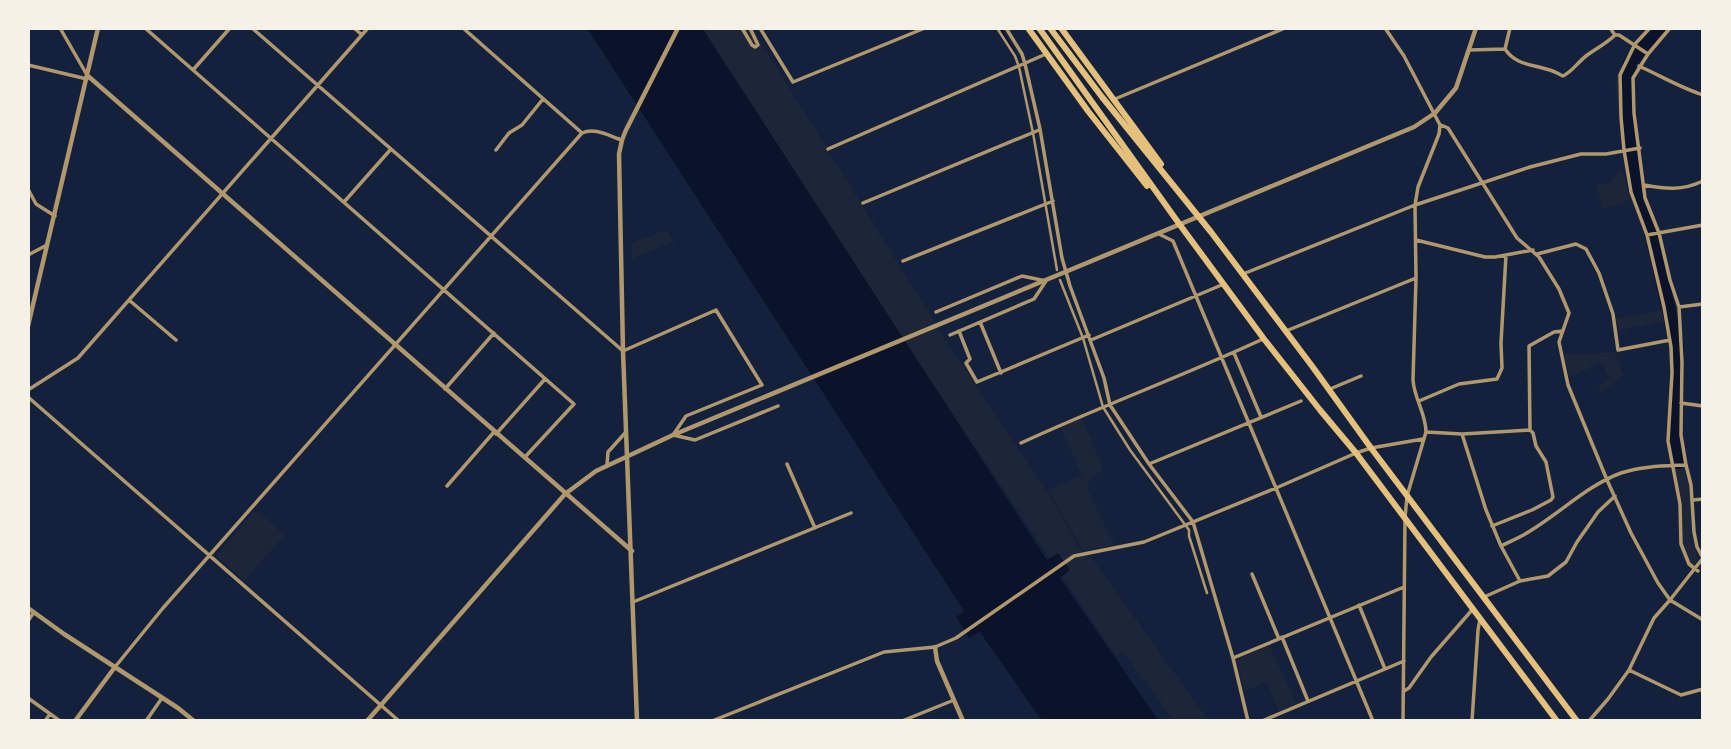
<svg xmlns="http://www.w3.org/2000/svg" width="1731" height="749" viewBox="0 0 1731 749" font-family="Helvetica,sans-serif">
	<rect width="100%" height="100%" fill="#14213d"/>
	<path fill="#1d2539" d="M 703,28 L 752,28 L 942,334 L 1047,491 L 1084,556 L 1091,557 L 1209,721 L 1174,721 L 1123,652 L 1116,656 L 912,353 Z
		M 1631,47 L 1641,56 C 1625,85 1630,110 1636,141 L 1621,144 L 1615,81 L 1618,72 Z
		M 1637,154 L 1640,188 L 1643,201 L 1654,230 L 1667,281 L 1677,308 L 1680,374 L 1678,418 L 1679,446 L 1683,462 L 1670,464 L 1667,423 L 1670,369 L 1668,346 L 1664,322 L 1618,330 L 1617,319 L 1662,310 L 1647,251 L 1644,229 L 1631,199 L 1623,157 Z
		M 1623,171 L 1630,200 L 1603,209 L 1596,185 L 1612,182 L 1616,174 Z
		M 665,230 L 674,241 L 632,259 L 632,243 Z
		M 1615,352 L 1624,376 L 1601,392 L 1598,386 L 1609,378 L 1601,363 L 1569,377 L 1564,353 L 1583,354 Z
		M 1081,417 L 1103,468 L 1088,483 L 1088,490 L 1114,545 L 1083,550 L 1048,490 L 1082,475 L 1060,426 Z
		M 1682,469 L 1685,470 L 1689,486 L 1693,544 L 1698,559 L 1691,570 L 1680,544 L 1680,506 L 1671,470 Z
		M 253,513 L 260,513 L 285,535 L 244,581 L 218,557 L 218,554 Z
		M 1269,646 L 1297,704 L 1279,711 L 1267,682 L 1245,691 L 1236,659 Z"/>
	<path fill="#0b132b" d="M 587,28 L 702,28 L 1047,560 L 1058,553 L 1070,570 L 1060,578 L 1159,721 L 1042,721 L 980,632 L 969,638 L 956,617 L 964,611 Z"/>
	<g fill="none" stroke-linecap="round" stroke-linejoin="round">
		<path stroke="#0b132b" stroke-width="2.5" d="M 1000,28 L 1014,52"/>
		<path stroke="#0b132b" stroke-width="14" d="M 1660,28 L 1637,53 L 1629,65 L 1627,83 L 1635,187 L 1650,227 L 1677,346 L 1676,453 L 1678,462"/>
		<path stroke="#b1986c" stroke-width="2.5" d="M 997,28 L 1015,56 L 1019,67 L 1033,133 L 1057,270
			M 1060,280 L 1083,338 L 1103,407 L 1130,450 L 1189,530 L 1189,536 L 1207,593"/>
		<path stroke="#b1986c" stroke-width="3.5" d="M 60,28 L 87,75
			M 145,28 L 574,404 L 525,457
			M 252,28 L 623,351 L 716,310 L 762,385 L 686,416 L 673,435 L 695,440 L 778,406
			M 354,28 L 362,35
			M 463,28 L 582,133
			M 742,28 L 752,45 L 755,47 L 758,45 L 750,28
			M 760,28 L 793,82 L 925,28
			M 1006,28 L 1022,54 L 1025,64 L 1040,129 L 1062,258 L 1070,286 L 1104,378 L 1110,405 L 1149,464 L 1193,522 L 1233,658 L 1248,721
			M 1385,28 L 1404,56 L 1440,125 L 1439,134 L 1418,187 L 1415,205 L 1416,278 L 1413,380 C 1414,398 1426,414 1426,432 L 1407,496 L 1405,518 L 1403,721
			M 1610,28 L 1615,35
			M 1650,28 L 1635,44 L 1620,75 L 1621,117 L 1624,150 L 1631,192 L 1647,235 L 1664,307 L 1671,347 L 1672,373 L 1668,441 L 1680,504 L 1681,544 L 1689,564 L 1698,571
			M 1670,28 L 1648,54 L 1633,78 L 1634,113 L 1645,198 L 1659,233 L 1670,280 L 1679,307 L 1682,362 L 1681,435 L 1686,465 L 1691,485 L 1694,532 L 1697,547 L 1703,558
			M 1505,49 L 1510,28
			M 1469,50 L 1505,49 C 1515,64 1529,64 1546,69 C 1552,70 1557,73 1563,76 C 1573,71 1577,63 1586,56 C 1595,49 1606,44 1615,35 L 1619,35 L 1648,54
			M 28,65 L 87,79
			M 1639,66 C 1661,76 1681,88 1703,95
			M 193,70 L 230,28
			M 1115,99 L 1285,28
			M 1441,125 L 1448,128 L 1517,238 L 1539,257 L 1559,289 L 1569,313 L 1559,342 L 1568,385 L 1607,480 L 1631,533 L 1658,583 L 1670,600 L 1703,620
			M 828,149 L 1046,54
			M 496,150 L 509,133 L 522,125 L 543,99
			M 1644,185 C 1666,189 1682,191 1703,181
			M 28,189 L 36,204 L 55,216
			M 344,202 L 391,149
			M 863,203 L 1039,130
			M 1159,234 L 1173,241 L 1373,721
			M 1647,235 L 1703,225
			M 1416,240 L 1485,257 L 1495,257 L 1533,250
			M 1537,254 L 1576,244 L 1586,249 L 1599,273 L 1613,314 L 1618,350 L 1670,340
			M 28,255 L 47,245
			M 903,261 L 1053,201
			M 1243,274 L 1415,205 L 1530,167 L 1581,154 L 1606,154 L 1640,148
			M 129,300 L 176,340
			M 1679,307 L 1703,304
			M 936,312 L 1022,276 L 1046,281 L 1034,299 L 950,335
			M 980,322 L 1001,373
			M 959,331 L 970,359 L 966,363 L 977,382 L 1089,335
			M 1286,331 L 1416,278
			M 1091,340 L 1224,284
			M 1234,353 L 1261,417
			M 445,389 L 494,333
			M 1330,389 L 1361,376
			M 28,390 L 78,358 L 368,28
			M 28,397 L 399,721
			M 1419,401 L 1459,384 L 1497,379 L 1502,368 L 1501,343 L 1506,255
			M 1681,403 L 1703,406
			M 1426,432 L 1462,434 L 1486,510 L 1501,546 L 1520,581
			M 496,434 L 545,379
			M 1462,434 L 1530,430
			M 1021,443 C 1101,406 1183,376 1263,339
			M 787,464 L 815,528
			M 1149,464 L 1301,401
			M 607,465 L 608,452 L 626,432
			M 447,486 L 494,432
			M 1693,500 L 1703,499
			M 1492,526 L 1532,510 L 1551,500 L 1553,497 L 1546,462 L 1536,446 L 1533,433 L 1530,430 L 1529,346 L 1554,332 L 1563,331
			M 1501,546 C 1511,541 1521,537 1530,531 C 1560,513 1588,485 1621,473 C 1642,466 1664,466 1686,465
			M 1252,574 L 1279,639
			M 1484,597 L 1520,581 L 1548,576 L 1566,562 L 1577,542 L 1598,512 L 1615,496
			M 633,602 L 851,513
			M 1359,605 L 1385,669
			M 28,621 L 34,612
			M 1282,637 L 1308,701
			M 1233,658 L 1404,587
			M 115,667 L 163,608 L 582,133 C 595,127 609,136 622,140
			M 1629,670 L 1681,695 L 1703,689
			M 1404,691 L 1409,688 L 1431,657 L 1472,610
			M 28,698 L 60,721
			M 45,721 L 50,714
			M 146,721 L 162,698
			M 712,721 L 884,652 L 935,647 L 956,638 L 1074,556 L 1144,542 L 1276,488 L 1356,453 L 1371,448 L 1423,439
			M 902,721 L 954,700
			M 1262,721 L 1404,661
			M 1472,721 L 1478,630 L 1480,619
			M 1589,721 L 1608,699 L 1629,670 L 1654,618 L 1670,600 L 1703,558"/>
		<path stroke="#b1986c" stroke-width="4.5" d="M 88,76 L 632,551
			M 28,326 L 98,28
			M 28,608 L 64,634 L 178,708 L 194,721
			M 935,647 L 937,661 L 963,721
			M 75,721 L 115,667
			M 367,721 L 565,494 L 596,471 L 673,435 L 1414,127 L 1435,113 L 1456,88 L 1476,28
			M 637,721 L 623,351 L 619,154 L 622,140 L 626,130 L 678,28"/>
		<path stroke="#e5c07b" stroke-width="6" d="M 1028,28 L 1088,111 L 1147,186
			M 1039,28 L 1180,225 L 1264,339 L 1320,410 L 1356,453 L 1557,721
			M 1050,28 L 1102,97 L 1211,232 L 1312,366 L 1371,448 L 1577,721
			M 1061,28 L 1161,164"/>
	</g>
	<rect width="1731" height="749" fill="none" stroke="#f6f1e7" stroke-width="60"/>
</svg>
